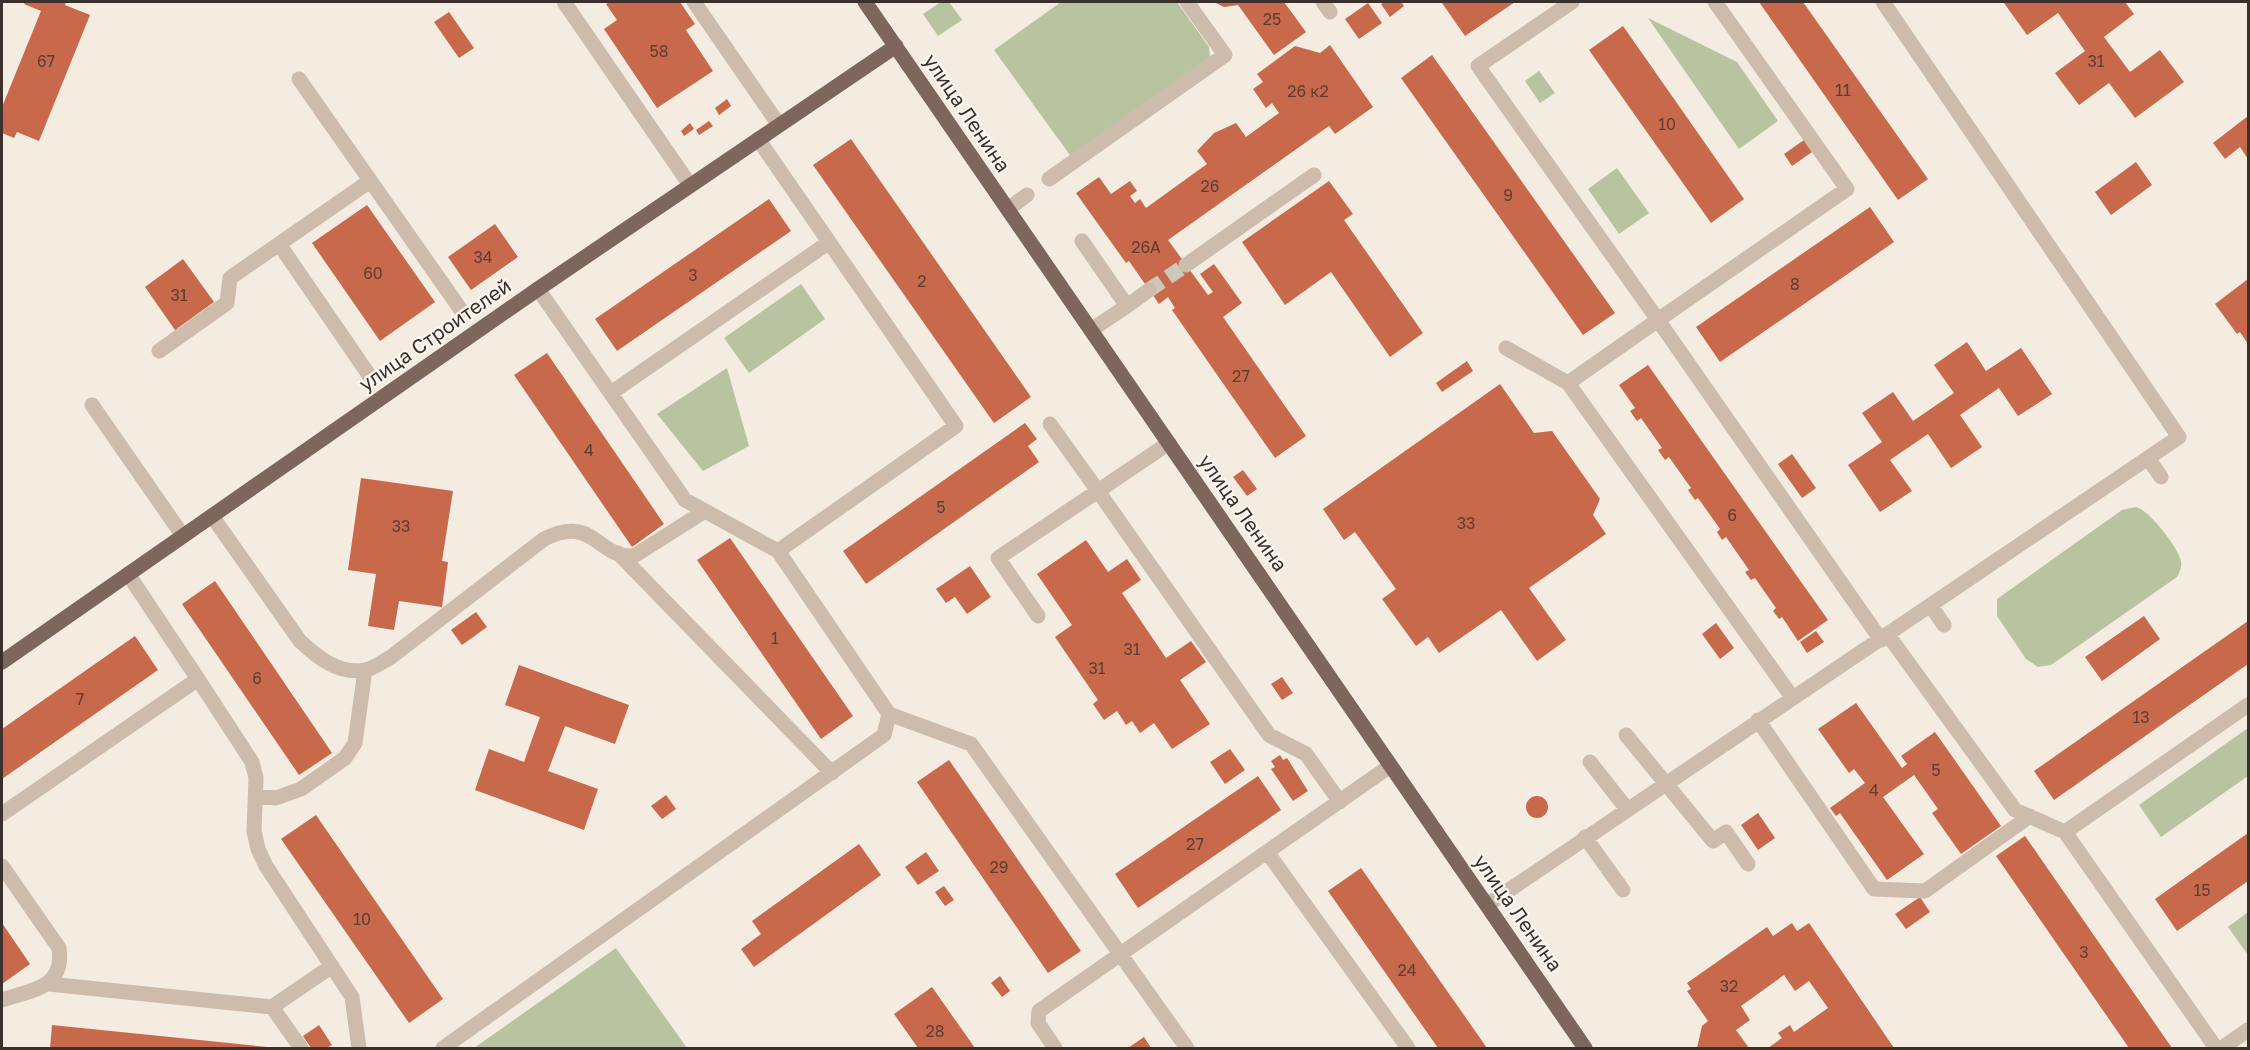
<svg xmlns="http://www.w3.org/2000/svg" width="2250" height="1050" viewBox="0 0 2250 1050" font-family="'Golos Text',sans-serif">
	<rect width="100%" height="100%" fill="#f4ebe1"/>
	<path fill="#b8c4a0" d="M 941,2 L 949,2 L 962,20 L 938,36 L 923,14 Z
		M 1061,2 L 1177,2 L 1209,47 L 1210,55 L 1207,62 L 1072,158 L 994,50 Z
		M 1648,18 L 1737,62 L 1778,121 L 1739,149 Z
		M 1539,71 L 1555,93 L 1540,103 L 1525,81 Z
		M 1617,168 L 1649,213 L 1619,234 L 1588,189 Z
		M 801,284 L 825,319 L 749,373 L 724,338 Z
		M 727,368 L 749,446 L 703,471 L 657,414 Z
		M 2136,507 C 2150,511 2175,544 2180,558 C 2183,565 2180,571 2177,577 L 2051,665 L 2038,667 L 2026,659 L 1997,616 L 1997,599 L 2122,510 Z
		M 2248,728 L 2248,776 L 2161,837 L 2139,805 Z
		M 2248,912 L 2248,955 L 2228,927 Z
		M 616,948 L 687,1048 L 474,1048 Z"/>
	<path fill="#c8694b" d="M 25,2 L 66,2 L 65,5 L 90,15 L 39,141 L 17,132 L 14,138 L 2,133 L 2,107 L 41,11 L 24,4 Z
		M 610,2 L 680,2 L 695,24 L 686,30 L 713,71 L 657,108 L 604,29 L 617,20 L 606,4 Z
		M 1214,2 L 1284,2 L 1306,32 L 1274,55 L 1238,5 L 1224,7 Z
		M 1385,2 L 1401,2 L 1404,6 L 1390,17 L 1381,4 Z
		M 1444,2 L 1515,2 L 1465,36 L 1442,3 Z
		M 1759,2 L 1803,2 L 1928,179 L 1898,200 Z
		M 2006,2 L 2125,2 L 2134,14 L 2104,37 L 2130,72 L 2160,50 L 2184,82 L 2135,118 L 2109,83 L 2079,105 L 2055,73 L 2085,51 L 2058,13 L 2027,35 L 2004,3 Z
		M 1368,3 L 1382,23 L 1359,39 L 1345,19 Z
		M 449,12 L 474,48 L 459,58 L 434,22 Z
		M 1623,26 L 1744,199 L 1711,223 L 1589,50 Z
		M 1330,45 L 1373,107 L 1335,134 L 1329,126 L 1168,240 L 1208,295 L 1213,292 L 1200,274 L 1214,264 L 1242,303 L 1223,317 L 1306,436 L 1275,458 L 1172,310 L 1175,308 L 1168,297 L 1159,304 L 1129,261 L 1126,263 L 1076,193 L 1099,177 L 1111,194 L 1130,181 L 1137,191 L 1130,196 L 1135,203 L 1140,199 L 1146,208 L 1207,164 L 1197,151 L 1214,133 L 1236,123 L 1246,137 L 1279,113 L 1272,103 L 1266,108 L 1253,89 L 1263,82 L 1257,74 L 1295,46 L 1320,53 Z
		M 1432,55 L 1615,313 L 1583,335 L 1401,78 Z
		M 727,99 L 731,106 L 719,115 L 715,108 Z
		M 2248,116 L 2248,159 L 2240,147 L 2225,159 L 2213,143 Z
		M 709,121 L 713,126 L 699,135 L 696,130 Z
		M 690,123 L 694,129 L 684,136 L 681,131 Z
		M 851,139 L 1031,397 L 994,423 L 813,165 Z
		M 1804,140 L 1812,152 L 1792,166 L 1784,154 Z
		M 2136,162 L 2152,185 L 2111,215 L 2095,192 Z
		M 1329,181 L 1353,214 L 1344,220 L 1423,333 L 1390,357 L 1331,272 L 1285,305 L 1242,242 Z
		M 769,199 L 791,231 L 617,351 L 595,319 Z
		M 367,205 L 435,302 L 380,341 L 312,243 Z
		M 1870,207 L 1894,242 L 1720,362 L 1696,327 Z
		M 495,224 L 518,257 L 471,290 L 448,257 Z
		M 183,259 L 214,302 L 175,330 L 145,287 Z
		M 2248,279 L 2248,344 L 2240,332 L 2237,334 L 2215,304 Z
		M 1967,342 L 1986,371 L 2021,348 L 2052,394 L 2018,416 L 1999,388 L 1960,415 L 1982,447 L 1951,468 L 1928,434 L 1890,460 L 1912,491 L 1880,512 L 1848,465 L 1882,442 L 1862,413 L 1893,392 L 1913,421 L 1954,393 L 1934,365 Z
		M 547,353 L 664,524 L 632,547 L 514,375 Z
		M 1467,361 L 1473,371 L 1442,392 L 1436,383 Z
		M 1648,365 L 1828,620 L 1798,641 L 1782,617 L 1779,619 L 1773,611 L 1776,608 L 1755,578 L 1751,580 L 1745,572 L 1749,570 L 1726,537 L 1722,540 L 1717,532 L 1720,529 L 1698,498 L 1695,500 L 1688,490 L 1691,488 L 1669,457 L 1665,460 L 1658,450 L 1662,448 L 1641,418 L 1637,421 L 1630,411 L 1635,408 L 1619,385 Z
		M 1500,384 L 1534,433 L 1552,431 L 1600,499 L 1593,515 L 1606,534 L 1529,588 L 1566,640 L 1537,661 L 1501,610 L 1439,653 L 1428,637 L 1416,646 L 1382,599 L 1396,589 L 1355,532 L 1344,540 L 1323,509 Z
		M 1025,423 L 1037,439 L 1028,446 L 1039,462 L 866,584 L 843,551 Z
		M 1792,454 L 1816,488 L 1802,498 L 1778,464 Z
		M 1243,470 L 1257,489 L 1247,496 L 1233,477 Z
		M 361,478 L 453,491 L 442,561 L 448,562 L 442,607 L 399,601 L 394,630 L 368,626 L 376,574 L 348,570 Z
		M 730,538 L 853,716 L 821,739 L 697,560 Z
		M 1086,540 L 1108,572 L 1127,559 L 1141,580 L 1122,593 L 1166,658 L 1191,641 L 1206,662 L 1180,680 L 1210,724 L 1172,749 L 1154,723 L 1140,733 L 1132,721 L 1126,725 L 1117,711 L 1104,720 L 1093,704 L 1098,700 L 1055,637 L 1072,625 L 1037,574 Z
		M 970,566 L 991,597 L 967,614 L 955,597 L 946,603 L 936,589 Z
		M 215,581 L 332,753 L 299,775 L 182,604 Z
		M 476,612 L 487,627 L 462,645 L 451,630 Z
		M 2144,616 L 2160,639 L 2102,681 L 2085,657 Z
		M 2248,621 L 2248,664 L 2054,800 L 2034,771 Z
		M 1716,623 L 1734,648 L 1720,659 L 1702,634 Z
		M 1816,631 L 1824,642 L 1807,653 L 1800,642 Z
		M 135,636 L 158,670 L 2,779 L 2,729 Z
		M 519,665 L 629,705 L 615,744 L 565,726 L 548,771 L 598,789 L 584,830 L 475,790 L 489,749 L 524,762 L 540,717 L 505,705 Z
		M 1282,677 L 1293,693 L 1282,700 L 1271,684 Z
		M 1856,703 L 1902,768 L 1907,764 L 1901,756 L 1935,732 L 2001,826 L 1961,854 L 1932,813 L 1938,809 L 1914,775 L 1883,797 L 1924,854 L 1887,880 L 1840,813 L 1836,816 L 1830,808 L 1865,783 L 1854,769 L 1849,773 L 1818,729 Z
		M 1230,749 L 1245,770 L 1225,784 L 1210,762 Z
		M 1280,755 L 1283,760 L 1287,758 L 1308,791 L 1293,801 L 1271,769 L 1275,767 L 1271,761 Z
		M 949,760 L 1081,951 L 1048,973 L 917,782 Z
		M 1258,776 L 1281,810 L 1138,908 L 1115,874 Z
		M 666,795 L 676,809 L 662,819 L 651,806 Z
		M1526 807a11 11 0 1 1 22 0a11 11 0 1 1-22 0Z
		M 1758,813 L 1775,838 L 1758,850 L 1741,825 Z
		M 316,815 L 443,999 L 409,1023 L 281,839 Z
		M 2248,833 L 2248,881 L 2177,931 L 2155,899 Z
		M 2025,836 L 2172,1048 L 2129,1048 L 1996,856 Z
		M 859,844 L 881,875 L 754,967 L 741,949 L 761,934 L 752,921 Z
		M 926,852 L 939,871 L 918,885 L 905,867 Z
		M 1361,868 L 1487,1048 L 1438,1048 L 1328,891 Z
		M 944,886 L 954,900 L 945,906 L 935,892 Z
		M 1920,897 L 1930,912 L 1906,929 L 1895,914 Z
		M 2,923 L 30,964 L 2,984 Z
		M 1792,923 L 1797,931 L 1809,923 L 1894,1048 L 1768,1048 L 1782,1038 L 1778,1033 L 1790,1025 L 1794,1032 L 1828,1008 L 1809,981 L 1795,991 L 1784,975 L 1741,1006 L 1750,1020 L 1736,1030 L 1749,1048 L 1697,1048 L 1702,1026 L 1708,1021 L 1687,991 L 1691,989 L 1687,983 L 1767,927 L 1773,936 Z
		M 1000,976 L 1010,991 L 1002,997 L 991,983 Z
		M 932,987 L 975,1048 L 918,1048 L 894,1014 Z
		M 52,1025 L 267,1047 L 267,1048 L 50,1048 Z
		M 319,1025 L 332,1045 L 326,1048 L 311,1048 L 303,1036 Z
		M 1144,1037 L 1151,1048 L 1128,1048 Z"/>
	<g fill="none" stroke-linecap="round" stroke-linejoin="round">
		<path stroke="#cfc6bd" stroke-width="15" stroke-dasharray="15 8" stroke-linecap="butt" d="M 1149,290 L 1186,265"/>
		<path stroke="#cdbbac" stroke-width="15" d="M 564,2 L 690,185
			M 694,2 L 779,125
			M 1323,2 L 1330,12
			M 1572,2 L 1478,66 L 1658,320 L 1568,383 L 1792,697
			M 1715,2 L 1847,189 L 1658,320 L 1881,640
			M 299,79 L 461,310
			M 1049,179 L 1225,55 L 1187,2
			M 1008,209 L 1027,195
			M 1082,241 L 1127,306 L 1091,330
			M 279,244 L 370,181
			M 1186,265 L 1314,175
			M 538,289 L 685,500 L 778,551 L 956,426 L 758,139
			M 1127,306 L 1149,290
			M 1506,348 L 1568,383
			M 159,351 L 227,303 L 230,278 L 279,244 L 369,375
			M 611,393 L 828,243
			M 92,405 L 183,536
			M 1050,424 L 1098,491 L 1169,443
			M 2148,458 L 2161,477
			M 212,516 L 300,641 C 317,657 339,675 365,670 C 373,669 383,661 391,657 L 544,539 C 595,514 596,558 634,556 L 705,511
			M 778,551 L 889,714 L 971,744 L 1187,1048
			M 618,553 L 832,773
			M 1931,606 L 1944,625
			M 1038,616 L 998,558 L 1098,491 L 1269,735 L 1306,754 L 1340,802
			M 1888,635 L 2015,810 L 2065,832
			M 198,679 L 252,762 L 256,778 L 254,831 L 258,849 L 266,866 L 352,997 L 359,1048
			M 1758,720 L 1874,889 L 1925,891 L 2030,816
			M 1626,735 L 1713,841 L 1726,832 L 1748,864
			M 1590,762 L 1627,809
			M 256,796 L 276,798 L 301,789 L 345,758 L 355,743 L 365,670
			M 2,814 L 198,679 L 128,574
			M 1585,837 L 1623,890
			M 1267,852 L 1408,1048
			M 2,866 L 59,948 C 65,988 32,990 2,1000
			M 1487,905 L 2179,437 L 1883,2
			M 49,984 L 272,1007 L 301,1048
			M 272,1007 L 332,966
			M 443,1048 L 884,735 L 889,714
			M 1055,1048 L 1038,1023 L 1039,1011 L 1390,766
			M 2216,1048 L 2065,832 L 2248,705
			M 2222,1048 L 2248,1030"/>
		<path stroke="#7d675c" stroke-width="15" d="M 865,2 L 1585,1048
			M 2,662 L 538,289 L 896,46"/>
	</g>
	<g text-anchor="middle" stroke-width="4.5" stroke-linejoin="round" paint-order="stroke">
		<g font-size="16" fill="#5e3e33">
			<text x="1272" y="25">25</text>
			<text x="659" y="57">58</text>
			<text x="46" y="67">67</text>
			<text x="2096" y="67">31</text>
			<text x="1843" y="96">11</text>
			<text x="1308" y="97">26 к2</text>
			<text x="1667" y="130">10</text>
			<text x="1210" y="192">26</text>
			<text x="1508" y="201">9</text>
			<text x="1146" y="253">26А</text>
			<text x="483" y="263">34</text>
			<text x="373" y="279">60</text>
			<text x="693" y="281">3</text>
			<text x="922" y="287">2</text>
			<text x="1795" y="290">8</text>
			<text x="179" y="301">31</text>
			<text x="1241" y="382">27</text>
			<text x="589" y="456">4</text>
			<text x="941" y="513">5</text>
			<text x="1732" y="521">6</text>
			<text x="1466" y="529">33</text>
			<text x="401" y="532">33</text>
			<text x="775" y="644">1</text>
			<text x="1132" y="655">31</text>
			<text x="1097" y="674">31</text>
			<text x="257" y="684">6</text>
			<text x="80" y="705">7</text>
			<text x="2141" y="723">13</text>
			<text x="1936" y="776">5</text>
			<text x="1874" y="796">4</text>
			<text x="1195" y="850">27</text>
			<text x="999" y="873">29</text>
			<text x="2202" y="896">15</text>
			<text x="362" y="925">10</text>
			<text x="2084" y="958">3</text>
			<text x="1407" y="976">24</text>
			<text x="1729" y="992">32</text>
			<text x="935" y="1037">28</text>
		</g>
		<g font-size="20" fill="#3b302b" stroke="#fbf5ee">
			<text transform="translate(967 113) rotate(56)" y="7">улица Ленина</text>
			<text transform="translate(435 335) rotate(-35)" y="7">улица Строителей</text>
			<text transform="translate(1243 513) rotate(55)" y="7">улица Ленина</text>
			<text transform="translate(1518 913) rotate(55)" y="7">улица Ленина</text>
		</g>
	</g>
	<rect width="2250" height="1050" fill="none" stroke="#3b302b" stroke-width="6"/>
</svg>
